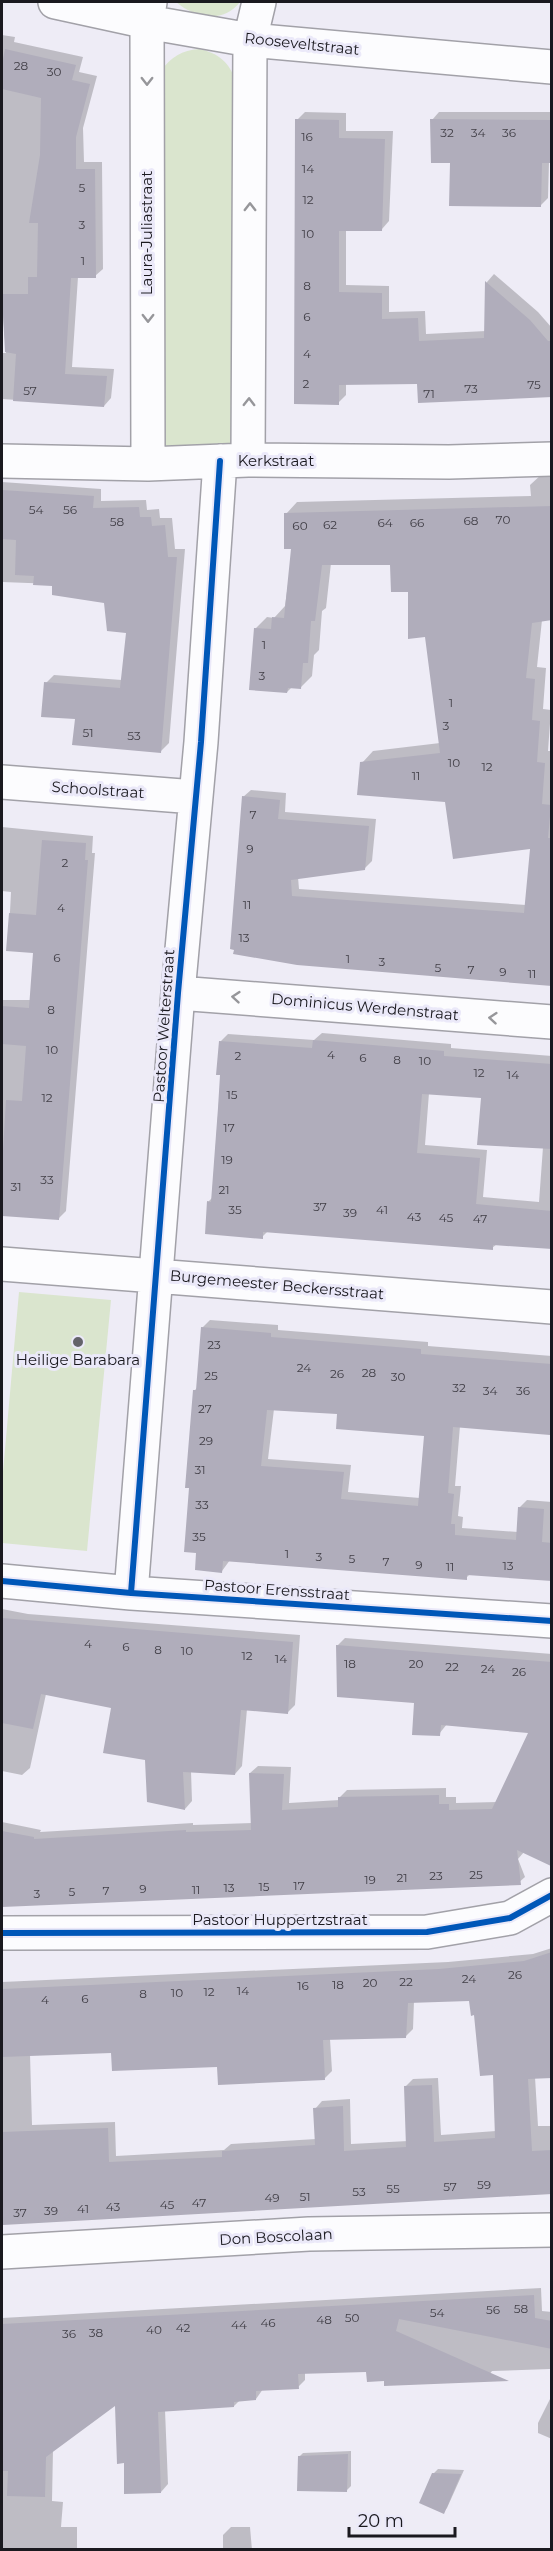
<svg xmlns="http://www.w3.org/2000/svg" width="553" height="2551" viewBox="0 0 553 2551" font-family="Montserrat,sans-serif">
	<rect width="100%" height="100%" fill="#eeecf6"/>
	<path fill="#dae5ce" d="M 176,2 L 240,2 C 223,24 195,18 176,2 Z
		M 199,49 C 219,53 230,63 236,82 L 234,441 L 230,446 L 167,448 L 162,443 L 161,71 C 171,57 182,50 199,49 Z
		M 19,1292 L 111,1300 L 87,1551 L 2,1543 L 2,1483 Z"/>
	<path fill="#0003" fill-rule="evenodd" d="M 2,35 L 15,37 L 14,42 L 83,57 L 79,72 L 97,76 L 83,128 L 84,162 L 102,162 L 103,269 L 95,276 L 78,277 L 72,367 L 114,369 L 111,398 L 104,406 L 2,399 L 2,353 L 6,353 L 2,303 Z
		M 305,112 L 346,113 L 346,131 L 393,131 L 389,221 L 382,229 L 346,229 L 346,285 L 389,286 L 389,312 L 425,311 L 426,334 L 486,331 L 487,282 L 494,274 L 538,312 L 552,328 L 552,395 L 419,383 L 346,383 L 346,395 L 338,403 L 297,120 Z
		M 439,112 L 552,112 L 552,164 L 549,162 L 548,198 L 540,206 L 451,162 L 432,120 Z
		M 552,473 L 552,619 L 542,620 L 537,667 L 546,668 L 543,709 L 551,710 L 548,751 L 552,751 L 552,841 L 446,801 L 362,763 L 373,751 L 440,743 L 426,635 L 409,590 L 391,564 L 331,563 L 326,608 L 322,611 L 319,650 L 314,655 L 312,676 L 301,687 L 292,687 L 287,692 L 255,629 L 267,617 L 274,618 L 285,606 L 293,548 L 286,514 L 297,502 L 531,496 L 530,485 L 542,474 Z
		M 2,482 L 101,489 L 101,501 L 146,500 L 147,510 L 159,509 L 160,518 L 172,518 L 175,549 L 185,549 L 169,743 L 161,751 L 76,718 L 46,683 L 54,675 L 122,680 L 127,631 L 105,602 L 54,584 L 2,582 Z
		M 251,790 L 286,793 L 285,812 L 376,819 L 372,861 L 364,869 L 298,877 L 299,889 L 526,905 L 552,984 L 297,964 L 243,797 Z
		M 2,827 L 93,836 L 92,853 L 95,853 L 66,1211 L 58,1219 L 2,1215 L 2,1000 L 31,1000 L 35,952 L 8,950 L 11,892 L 2,891 Z
		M 322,1033 L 451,1044 L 451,1048 L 552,1056 L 552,1248 L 497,1244 L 492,1248 L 268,1231 L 262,1237 L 208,1202 L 212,1198 L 221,1074 L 220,1042 L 228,1034 L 314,1040 ZM 429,1093 L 482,1096 L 543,1147 L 539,1202 L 483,1197 L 487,1150 L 425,1145 Z
		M 210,1320 L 278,1325 L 278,1330 L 428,1342 L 428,1346 L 552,1356 L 552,1434 L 460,1426 L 455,1486 L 461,1486 L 458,1516 L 463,1517 L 462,1528 L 518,1532 L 519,1508 L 527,1500 L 552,1502 L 552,1579 L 471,1573 L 466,1578 L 230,1560 L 222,1571 L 198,1551 L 190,1486 L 194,1391 L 198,1387 L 202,1328 ZM 274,1409 L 339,1412 L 426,1435 L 420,1498 L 348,1492 L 351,1465 L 268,1459 Z
		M 2,1609 L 28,1614 L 300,1635 L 295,1705 L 288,1712 L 247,1709 L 242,1766 L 235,1774 L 191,1771 L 192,1801 L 185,1809 L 147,1758 L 112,1707 L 46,1694 L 30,1768 L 22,1775 L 2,1771 Z
		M 345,1638 L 552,1654 L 550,1864 L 524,1852 L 518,1859 L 525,1877 L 517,1884 L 2,1905 L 2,1822 L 41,1830 L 40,1832 L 193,1823 L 193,1825 L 252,1823 L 250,1773 L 258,1766 L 291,1767 L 289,1803 L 340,1800 L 340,1797 L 347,1790 L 446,1788 L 446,1797 L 456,1797 L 456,1803 L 497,1802 L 530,1732 L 447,1724 L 439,1734 L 416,1702 L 337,1646 Z
		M 552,1948 L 552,2077 L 535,2077 L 538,2126 L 552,2126 L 552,2193 L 2,2223 L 2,1982 L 448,1962 L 533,1954 ZM 471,1999 L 494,2073 L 496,2131 L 441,2135 L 438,2078 L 413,2079 L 405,2087 L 408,2141 L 351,2144 L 350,2099 L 322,2101 L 315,2109 L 316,2139 L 231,2144 L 224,2150 L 116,2156 L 115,2122 L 32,2125 L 30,2054 L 113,2052 L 324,2079 L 332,2071 L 330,2039 L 406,2036 L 413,2029 L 414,2001 Z
		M 541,2288 L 542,2311 L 552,2312 L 550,2369 L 492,2371 L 485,2380 L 385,2379 L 368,2370 L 305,2372 L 305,2380 L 298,2387 L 263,2389 L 256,2399 L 240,2400 L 234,2406 L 165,2410 L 168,2484 L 161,2492 L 125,2462 L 116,2403 L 53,2450 L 52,2501 L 63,2502 L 61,2527 L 77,2527 L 77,2550 L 2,2550 L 2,2318 Z
		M 552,2395 L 552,2439 L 538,2433 L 538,2423 Z
		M 351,2451 L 351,2486 L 347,2490 L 299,2457 L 303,2453 Z
		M 438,2469 L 464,2470 L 447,2508 L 443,2512 L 433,2474 Z
		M 231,2527 L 250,2527 L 252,2550 L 223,2550 L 223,2535 Z"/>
	<path fill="#b0adbb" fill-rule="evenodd" d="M 5,49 L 76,65 L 72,80 L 90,84 L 76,137 L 76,169 L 95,169 L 96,278 L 71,278 L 65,374 L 107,376 L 104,407 L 13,401 L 16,354 L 5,352 L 2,294 L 28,294 L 28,277 L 37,277 L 38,223 L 29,223 L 40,155 L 41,98 L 2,89 L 2,64 Z
		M 295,119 L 339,120 L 339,138 L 385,139 L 382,231 L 339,231 L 339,292 L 382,293 L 382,319 L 418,318 L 419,341 L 484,338 L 485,281 L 530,320 L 548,341 L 552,341 L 552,397 L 418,403 L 417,384 L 339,385 L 339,405 L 294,404 Z
		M 430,119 L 552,120 L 552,163 L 542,163 L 541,207 L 449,206 L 450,163 L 431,163 Z
		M 2,490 L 94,496 L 93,508 L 139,507 L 140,517 L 151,517 L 152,526 L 165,525 L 168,557 L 177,557 L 161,753 L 72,745 L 75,719 L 41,717 L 44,682 L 120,688 L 126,633 L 107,631 L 104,603 L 52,595 L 52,586 L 33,585 L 34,576 L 15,575 L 16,540 L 2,539 Z
		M 552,506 L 552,620 L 532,623 L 526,678 L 535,679 L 532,720 L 540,721 L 537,762 L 545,763 L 542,804 L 551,805 L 548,838 L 552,838 L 552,986 L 297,965 L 233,954 L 234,950 L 230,949 L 242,796 L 280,800 L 278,819 L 369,826 L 365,870 L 291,880 L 292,896 L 524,913 L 530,849 L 453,859 L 445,802 L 357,795 L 360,762 L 440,753 L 425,637 L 408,639 L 408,592 L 391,592 L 390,565 L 322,565 L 315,621 L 311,621 L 308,663 L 303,663 L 301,689 L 288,688 L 287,693 L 249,690 L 254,628 L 271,629 L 272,617 L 284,618 L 291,549 L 284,549 L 284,513 Z
		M 42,840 L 86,843 L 85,860 L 88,860 L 59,1220 L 2,1216 L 2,1168 L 6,1100 L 22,1101 L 26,1046 L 2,1044 L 2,1006 L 29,1008 L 33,953 L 6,951 L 9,913 L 36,915 Z
		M 313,1040 L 444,1051 L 444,1056 L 552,1064 L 552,1149 L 477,1145 L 481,1098 L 422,1094 L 417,1153 L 480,1158 L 476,1204 L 552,1211 L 552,1249 L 493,1245 L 493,1250 L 263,1232 L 263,1239 L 205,1234 L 207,1201 L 211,1202 L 218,1108 L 220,1075 L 216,1075 L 219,1041 L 312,1048 Z
		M 201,1327 L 271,1333 L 271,1337 L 421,1349 L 421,1354 L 552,1364 L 550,1435 L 453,1427 L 448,1493 L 454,1494 L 451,1524 L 455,1524 L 455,1535 L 516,1540 L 518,1507 L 544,1509 L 542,1542 L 552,1543 L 552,1581 L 467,1575 L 467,1580 L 223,1561 L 222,1573 L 195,1570 L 196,1553 L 184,1552 L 189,1488 L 185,1488 L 193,1390 L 196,1390 ZM 267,1410 L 337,1414 L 336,1429 L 424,1436 L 418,1506 L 341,1499 L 344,1472 L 261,1466 Z
		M 2,1618 L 293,1642 L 288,1714 L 241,1710 L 235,1775 L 183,1772 L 185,1810 L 147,1802 L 145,1760 L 103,1753 L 111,1708 L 41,1694 L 33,1729 L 2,1723 Z
		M 336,1645 L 552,1662 L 551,1866 L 517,1850 L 521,1885 L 2,1907 L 2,1831 L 34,1837 L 34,1839 L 186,1830 L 186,1832 L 251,1830 L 249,1773 L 284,1774 L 282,1810 L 338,1807 L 338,1797 L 439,1795 L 439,1804 L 449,1804 L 449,1810 L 492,1809 L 528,1733 L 441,1725 L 440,1736 L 412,1735 L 414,1703 L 337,1697 Z
		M 552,1952 L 552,2078 L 528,2079 L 532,2151 L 552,2150 L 552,2194 L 3,2225 L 2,2132 L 108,2128 L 109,2162 L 222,2157 L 222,2151 L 315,2145 L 313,2108 L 343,2106 L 344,2151 L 406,2147 L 404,2086 L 432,2085 L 434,2142 L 495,2138 L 493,2075 L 480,2076 L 474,2015 L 471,2016 L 469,2001 L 408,2003 L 406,2038 L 323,2040 L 325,2080 L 218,2085 L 217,2067 L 112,2071 L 111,2053 L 2,2057 L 2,1989 L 439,1969 L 524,1961 Z
		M 534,2295 L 535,2318 L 552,2321 L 552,2349 L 399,2319 L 396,2331 L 509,2381 L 384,2386 L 384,2381 L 367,2382 L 366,2372 L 298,2374 L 299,2389 L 256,2391 L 256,2400 L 234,2402 L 234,2407 L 158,2412 L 161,2493 L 124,2494 L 124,2463 L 117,2464 L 115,2406 L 46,2457 L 45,2497 L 7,2496 L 8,2471 L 2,2471 L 2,2324 Z
		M 348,2454 L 347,2492 L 297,2491 L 298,2456 Z
		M 432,2473 L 461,2474 L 444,2514 L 419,2503 Z"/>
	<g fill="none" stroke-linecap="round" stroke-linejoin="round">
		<g stroke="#a2a1a8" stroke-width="36">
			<path id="minor" d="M 55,2 L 147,22 L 250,40 L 552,67
				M 248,460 L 250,40 L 259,2
				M 2,461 L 148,464 L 248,460 L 449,462 L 552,459
				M 148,464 L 147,22 L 150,2
				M 2,782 L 195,797
				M 178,993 L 552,1022
				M 2,1264 L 552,1307
				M 2,1581 L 131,1593 L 552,1621
				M 131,1593 L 178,993 L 201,742 L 220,461
				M 2,1933 L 427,1932 L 510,1918 L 552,1895
				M 2,2252 L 309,2234 L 552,2230"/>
		</g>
		<use href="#minor" stroke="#fcfcfe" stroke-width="33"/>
		<g stroke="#ebe9f9" stroke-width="10">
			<path id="cycleway" d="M 2,1581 L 131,1593 L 552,1621
				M 131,1593 L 178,993 L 201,742 L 220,461
				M 2,1933 L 427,1932 L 510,1918 L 552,1895"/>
		</g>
		<use href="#cycleway" stroke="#0057b8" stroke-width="6"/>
	</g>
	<defs><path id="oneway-chevron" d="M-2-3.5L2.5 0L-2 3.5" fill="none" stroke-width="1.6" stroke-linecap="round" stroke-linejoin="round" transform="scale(1.5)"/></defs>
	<g stroke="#96969a">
		<use href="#oneway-chevron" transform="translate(147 81) rotate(90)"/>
		<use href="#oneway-chevron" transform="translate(250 207) rotate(-90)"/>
		<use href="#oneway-chevron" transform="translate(148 318) rotate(90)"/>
		<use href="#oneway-chevron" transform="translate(249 402) rotate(-89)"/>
		<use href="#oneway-chevron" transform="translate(236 997) rotate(-175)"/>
		<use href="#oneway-chevron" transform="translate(493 1018) rotate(-175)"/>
	</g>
	<circle fill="#64636a" stroke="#ebe9f9" stroke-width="2" cx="78" cy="1342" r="6"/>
	<g text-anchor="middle" stroke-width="6" stroke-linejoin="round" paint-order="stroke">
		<g font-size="12" fill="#403e46">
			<text x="21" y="70">28</text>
			<text x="54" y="76">30</text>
			<text x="447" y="137">32</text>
			<text x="478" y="137">34</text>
			<text x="509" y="137">36</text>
			<text x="307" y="141">16</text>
			<text x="308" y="173">14</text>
			<text x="82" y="192">5</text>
			<text x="308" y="204">12</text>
			<text x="82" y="229">3</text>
			<text x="308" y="238">10</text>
			<text x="83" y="265">1</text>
			<text x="307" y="290">8</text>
			<text x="307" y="321">6</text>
			<text x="307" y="358">4</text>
			<text x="306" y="388">2</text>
			<text x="534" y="389">75</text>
			<text x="471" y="393">73</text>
			<text x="30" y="395">57</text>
			<text x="429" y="398">71</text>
			<text x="36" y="514">54</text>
			<text x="70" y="514">56</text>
			<text x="503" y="524">70</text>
			<text x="471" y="525">68</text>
			<text x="117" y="526">58</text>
			<text x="385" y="527">64</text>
			<text x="417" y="527">66</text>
			<text x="330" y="529">62</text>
			<text x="300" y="530">60</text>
			<text x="264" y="649">1</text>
			<text x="262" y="680">3</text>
			<text x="451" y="707">1</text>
			<text x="446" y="730">3</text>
			<text x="88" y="737">51</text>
			<text x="134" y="740">53</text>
			<text x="454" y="767">10</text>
			<text x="487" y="771">12</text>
			<text x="416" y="780">11</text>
			<text x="253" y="819">7</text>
			<text x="250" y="853">9</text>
			<text x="65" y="867">2</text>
			<text x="247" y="909">11</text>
			<text x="61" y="912">4</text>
			<text x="244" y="942">13</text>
			<text x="57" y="962">6</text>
			<text x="348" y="963">1</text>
			<text x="382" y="966">3</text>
			<text x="438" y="972">5</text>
			<text x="471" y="974">7</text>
			<text x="503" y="976">9</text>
			<text x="532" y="978">11</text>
			<text x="51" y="1014">8</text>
			<text x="52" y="1054">10</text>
			<text x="331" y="1059">4</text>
			<text x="238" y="1060">2</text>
			<text x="363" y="1062">6</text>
			<text x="397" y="1064">8</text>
			<text x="425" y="1065">10</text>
			<text x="479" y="1077">12</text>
			<text x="513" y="1079">14</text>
			<text x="232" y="1099">15</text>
			<text x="47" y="1102">12</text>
			<text x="229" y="1132">17</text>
			<text x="227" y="1164">19</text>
			<text x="47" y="1184">33</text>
			<text x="16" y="1191">31</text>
			<text x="224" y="1194">21</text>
			<text x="320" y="1211">37</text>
			<text x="235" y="1214">35</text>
			<text x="382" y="1214">41</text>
			<text x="350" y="1217">39</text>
			<text x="414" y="1221">43</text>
			<text x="446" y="1222">45</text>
			<text x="480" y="1223">47</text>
			<text x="214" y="1349">23</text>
			<text x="304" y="1372">24</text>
			<text x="369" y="1377">28</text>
			<text x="337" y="1378">26</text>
			<text x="211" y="1380">25</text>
			<text x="398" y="1381">30</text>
			<text x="459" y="1392">32</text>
			<text x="490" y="1395">34</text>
			<text x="523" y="1395">36</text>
			<text x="205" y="1413">27</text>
			<text x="206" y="1445">29</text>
			<text x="200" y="1474">31</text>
			<text x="202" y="1509">33</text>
			<text x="199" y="1541">35</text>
			<text x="287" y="1558">1</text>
			<text x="319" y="1561">3</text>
			<text x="352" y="1563">5</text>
			<text x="386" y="1566">7</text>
			<text x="419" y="1569">9</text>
			<text x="508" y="1570">13</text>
			<text x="450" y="1571">11</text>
			<text x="88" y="1648">4</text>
			<text x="126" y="1651">6</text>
			<text x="158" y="1654">8</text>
			<text x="187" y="1655">10</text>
			<text x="247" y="1660">12</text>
			<text x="281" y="1663">14</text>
			<text x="350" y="1668">18</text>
			<text x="416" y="1668">20</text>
			<text x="452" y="1671">22</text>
			<text x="488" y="1673">24</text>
			<text x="519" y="1676">26</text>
			<text x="476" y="1879">25</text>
			<text x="436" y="1880">23</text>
			<text x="402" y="1882">21</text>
			<text x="370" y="1884">19</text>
			<text x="299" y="1890">17</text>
			<text x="264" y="1891">15</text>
			<text x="229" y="1892">13</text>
			<text x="143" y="1893">9</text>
			<text x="196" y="1894">11</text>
			<text x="106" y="1895">7</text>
			<text x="72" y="1896">5</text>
			<text x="37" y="1898">3</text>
			<text x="515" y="1979">26</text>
			<text x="469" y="1983">24</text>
			<text x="406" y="1986">22</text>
			<text x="370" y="1987">20</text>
			<text x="338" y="1989">18</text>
			<text x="303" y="1990">16</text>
			<text x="243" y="1995">14</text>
			<text x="209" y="1996">12</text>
			<text x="177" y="1997">10</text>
			<text x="143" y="1998">8</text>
			<text x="85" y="2003">6</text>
			<text x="45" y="2004">4</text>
			<text x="484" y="2189">59</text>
			<text x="450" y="2191">57</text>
			<text x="393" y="2193">55</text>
			<text x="359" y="2196">53</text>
			<text x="305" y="2201">51</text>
			<text x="272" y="2202">49</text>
			<text x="199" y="2207">47</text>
			<text x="167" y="2209">45</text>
			<text x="113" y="2211">43</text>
			<text x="83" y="2213">41</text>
			<text x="51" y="2215">39</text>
			<text x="20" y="2217">37</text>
			<text x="521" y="2313">58</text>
			<text x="493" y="2314">56</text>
			<text x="437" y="2317">54</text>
			<text x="352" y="2322">50</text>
			<text x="324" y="2324">48</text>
			<text x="268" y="2327">46</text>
			<text x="239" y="2329">44</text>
			<text x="183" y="2332">42</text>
			<text x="154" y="2334">40</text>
			<text x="96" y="2337">38</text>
			<text x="69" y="2338">36</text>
		</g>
		<g font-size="15" fill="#1a191f" stroke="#ebe9f9">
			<text transform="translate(302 44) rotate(6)" y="5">Rooseveltstraat</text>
			<text transform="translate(147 233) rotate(-90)" y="5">Laura-Juliastraat</text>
			<text x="276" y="466">Kerkstraat</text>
			<text transform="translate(98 790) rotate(4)" y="5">Schoolstraat</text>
			<text transform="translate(365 1007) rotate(5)" y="5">Dominicus Werdenstraat</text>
			<text transform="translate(164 1026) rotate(-86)" y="5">Pastoor Welterstraat</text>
			<text transform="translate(277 1285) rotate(5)" y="5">Burgemeester Beckersstraat</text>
			<text transform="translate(277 1590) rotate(4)" y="5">Pastoor Erensstraat</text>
			<text x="280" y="1925">Pastoor Huppertzstraat</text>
			<text transform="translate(276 2237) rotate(-3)" y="5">Don Boscolaan</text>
		</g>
		<g font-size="15" fill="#1a191f" stroke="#ebe9f9">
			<text x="78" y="1365">Heilige Barabara</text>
		</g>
	</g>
	<rect width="553" height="2551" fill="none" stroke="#1a191f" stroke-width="6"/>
	<path d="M349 2527v9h106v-9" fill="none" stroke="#1a191f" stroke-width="3"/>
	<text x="358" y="2527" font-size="18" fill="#1a191f" stroke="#ebe9f9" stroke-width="4.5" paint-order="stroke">20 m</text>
</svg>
